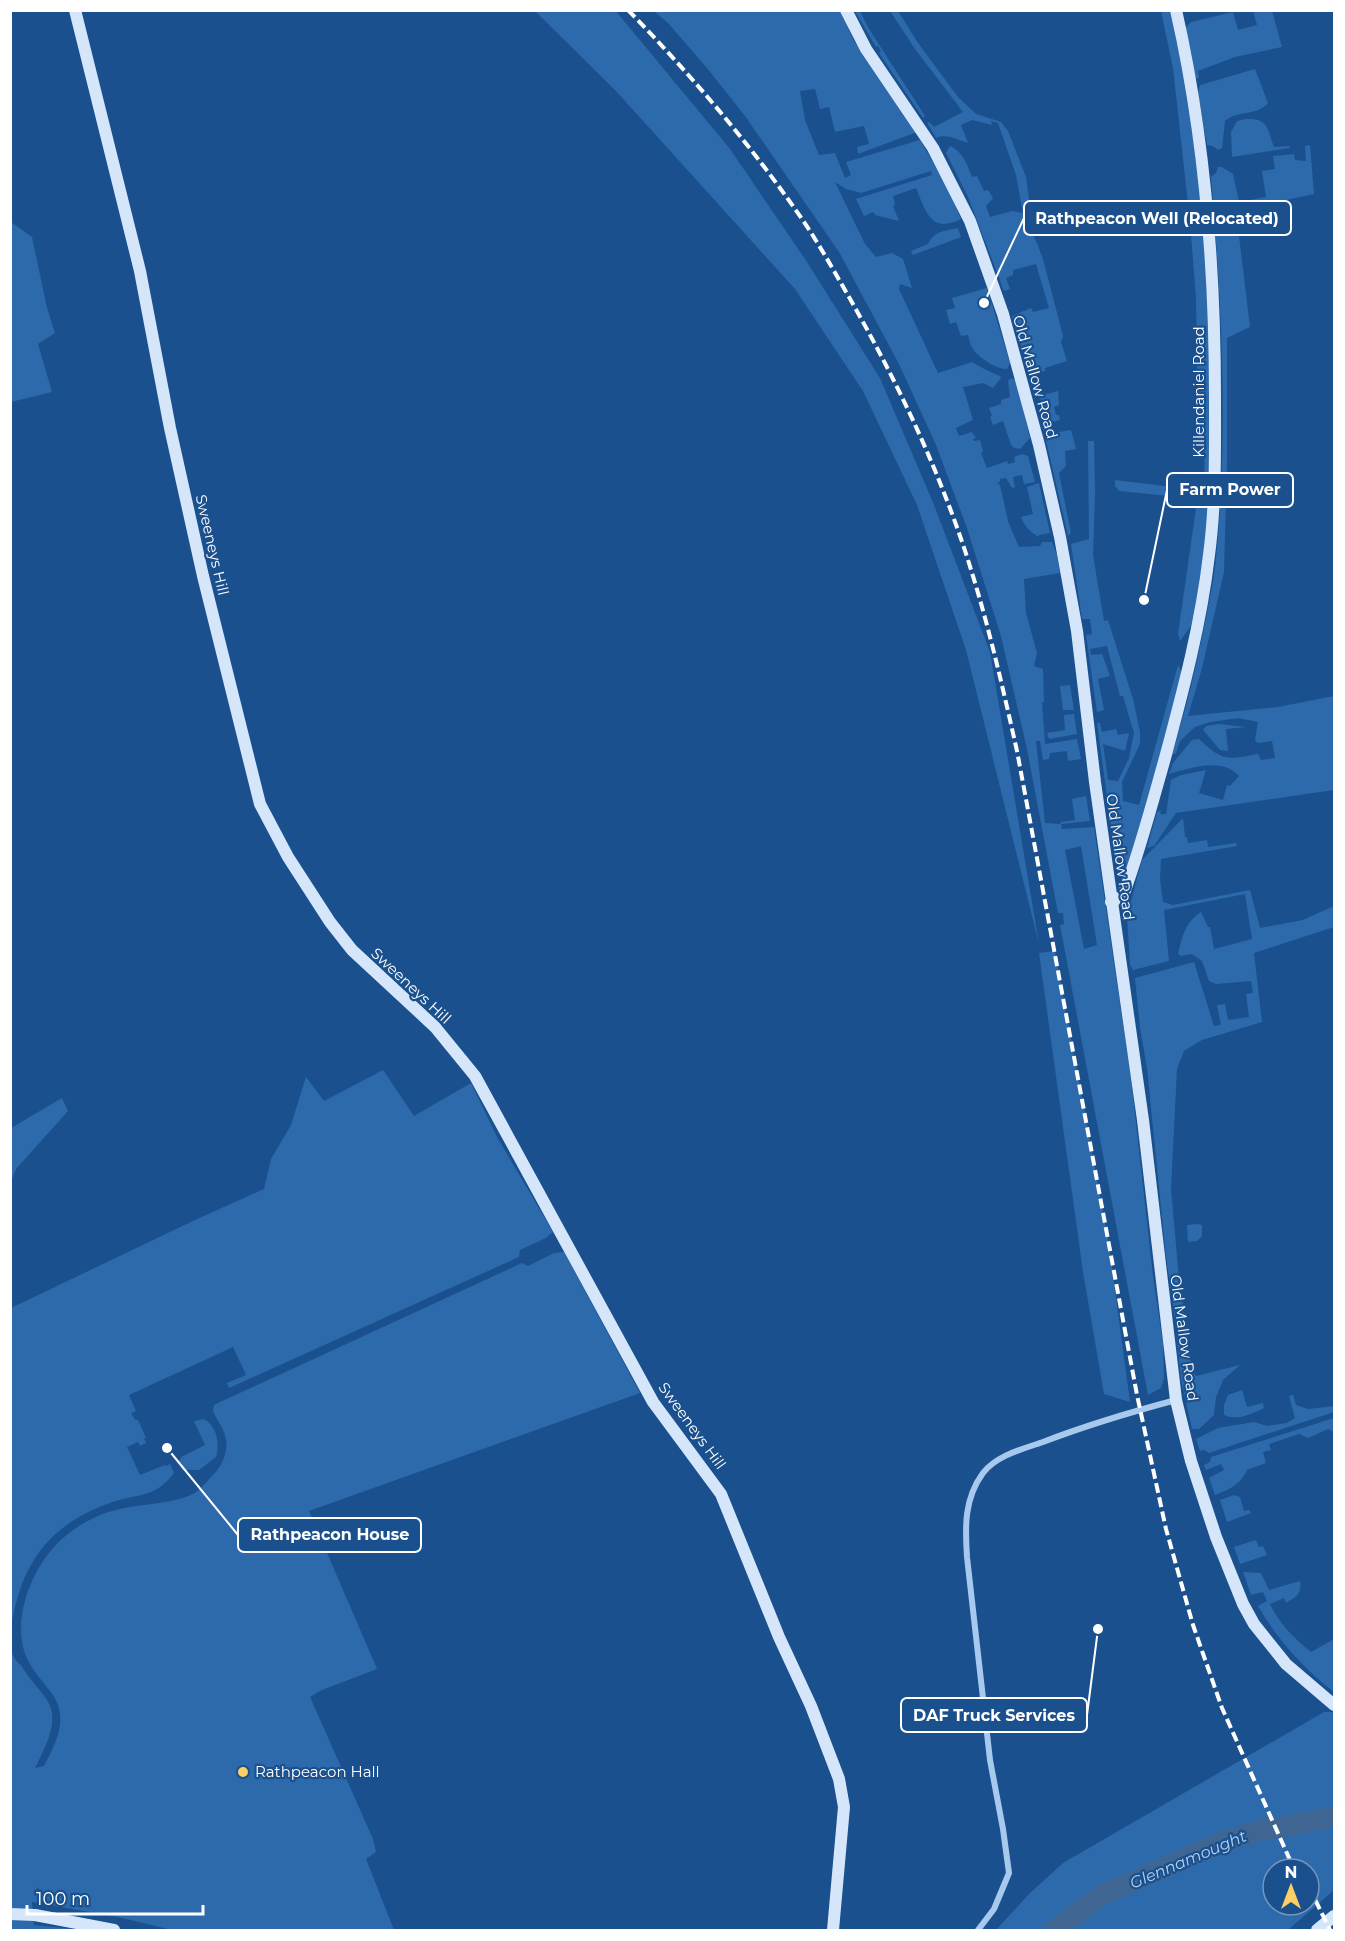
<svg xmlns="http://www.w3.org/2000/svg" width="1345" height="1941" viewBox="0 0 1345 1941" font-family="Montserrat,sans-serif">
	<rect width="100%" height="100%" fill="#1a508e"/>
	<path fill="#2d6aac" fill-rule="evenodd" d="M 615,10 L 730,149 L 805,259 L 880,378 L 934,505 L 990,652 L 1039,944 L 966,650 L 917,505 L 863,391 L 795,289 L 616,91 L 535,11 Z
		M 654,11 L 840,11 L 854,41 L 917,132 L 858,154 L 857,147 L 869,144 L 864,126 L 835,132 L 829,107 L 820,109 L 815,89 L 800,91 L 805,120 L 819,155 L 835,153 L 845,178 L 851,175 L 846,162 L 920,140 L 948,188 L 961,219 C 931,234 926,212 916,188 L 893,196 L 895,205 L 893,206 L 899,221 L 875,215 L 873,212 L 864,216 L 856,199 L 932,175 L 931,171 L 861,193 L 846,189 L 835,182 L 865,244 L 876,257 L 892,253 L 903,259 L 912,288 L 900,284 L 899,289 L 938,373 L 972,362 L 986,370 L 1000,376 L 1001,378 L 993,388 L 983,383 L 963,387 L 973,420 L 956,428 L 959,436 L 972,432 L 976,438 L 973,439 L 974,441 L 980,440 L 983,451 L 981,453 L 987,468 L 1007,461 L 1008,464 L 1015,462 L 1014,457 L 1022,454 L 1028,456 L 1035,482 L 1024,484 L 1022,475 L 1013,477 L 1015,487 L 1012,488 L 1006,478 L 1000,479 L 1000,482 L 997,483 L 1000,485 L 1008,521 L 1019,547 L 1040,546 L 1042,542 L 1052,542 L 1057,555 L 1060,573 L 1024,579 L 1026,613 L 1037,653 L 1034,666 L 1043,669 L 1044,702 L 1042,702 L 1045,744 L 1077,739 L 1081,759 L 1068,761 L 1067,751 L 1050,753 L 1049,759 L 1043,760 L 1040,741 L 1036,741 L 1045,823 L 1060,824 L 1061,822 L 1075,820 L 1072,799 L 1086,796 L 1090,821 L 1061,824 L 1062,829 L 1094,827 L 1131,1078 L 1153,1276 L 1163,1344 L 1164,1379 L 1161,1388 L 1148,1395 L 1060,925 L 1064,924 L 1063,913 L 1058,913 L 1027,749 L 1001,636 L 967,528 L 936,445 L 899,364 L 839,252 L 745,116 L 707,68 L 668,23 ZM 1081,846 L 1097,945 L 1084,949 L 1065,850 Z
		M 855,11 L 860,11 L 869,29 L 925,116 L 923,118 L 879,53 L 881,51 L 878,46 L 876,47 Z
		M 890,11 L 898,11 L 918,43 L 958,97 L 976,114 L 1001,122 L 1008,131 L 1026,177 L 1034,236 L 1043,259 L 1063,336 L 1061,342 L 1067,361 L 1045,368 L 1045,371 L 1030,375 L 1012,316 L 1031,308 L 1033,312 L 1049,308 L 1036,264 L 1013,270 L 1013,275 L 1006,278 L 1010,289 L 1004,291 L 968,197 L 946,153 L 950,146 C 963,152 967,164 972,177 L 977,176 L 984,191 L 988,190 L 993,198 L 986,206 L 990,217 L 1012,211 L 1023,213 L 1016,175 L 998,123 L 991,121 L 992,125 L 972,120 L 961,125 L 968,143 C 958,140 946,133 936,138 L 927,123 L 929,122 L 934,127 L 963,112 L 915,49 Z
		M 1161,11 L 1171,11 L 1188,94 L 1203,216 L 1209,335 L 1209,494 L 1207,533 L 1195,611 L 1191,626 L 1180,641 L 1178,634 L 1197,501 L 1183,498 L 1184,489 L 1204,493 L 1205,424 L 1198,424 L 1196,298 L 1190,222 L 1173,68 Z
		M 1253,11 L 1272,11 L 1282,47 L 1235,57 L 1198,71 L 1199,78 L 1195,79 L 1185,28 L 1191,22 L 1233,12 L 1238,30 L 1257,25 Z
		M 1255,69 L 1268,103 C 1258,116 1237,110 1225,121 L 1222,148 L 1218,150 L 1213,146 L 1207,145 L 1198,93 L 1200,85 Z
		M 1246,119 C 1269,118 1267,129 1274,147 L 1289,146 L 1290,148 L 1232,157 L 1231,132 L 1237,121 Z
		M 1310,145 L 1314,194 L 1236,211 L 1250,327 L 1227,338 L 1227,464 L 1224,572 L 1202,668 L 1188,716 L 1278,707 L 1334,696 L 1334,790 L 1176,813 L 1154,846 L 1147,848 L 1157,812 L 1161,810 L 1160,814 L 1166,814 L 1171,780 L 1181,775 L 1206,770 L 1199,793 L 1223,800 L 1227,785 L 1230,786 L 1239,776 C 1222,757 1191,768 1169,774 L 1173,763 L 1192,740 L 1199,739 C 1222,761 1227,760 1258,754 L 1261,760 L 1275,758 L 1272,741 L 1258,743 L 1255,740 L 1258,722 L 1238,718 L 1210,722 L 1195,727 L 1180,741 L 1176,753 L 1172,755 C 1186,709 1197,664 1206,618 C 1209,601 1213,585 1215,568 C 1229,439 1222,306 1211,177 L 1216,173 L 1218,167 L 1222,167 L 1233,174 L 1239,202 L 1266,197 L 1262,171 L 1275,169 L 1273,156 L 1294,154 L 1295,160 L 1306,161 L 1305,146 Z
		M 11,222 L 32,237 L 47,308 L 55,333 L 38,344 L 52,392 L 11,402 Z
		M 958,228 L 961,237 L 913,255 L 911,251 L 928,244 C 934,231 944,231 958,228 Z
		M 987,288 L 1010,363 L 1007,369 C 996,369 979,358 973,349 C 970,345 969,339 968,335 L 961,336 L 956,322 L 950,324 L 946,310 L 955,308 L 952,298 Z
		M 1011,378 L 1016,380 L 1030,438 L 1020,449 L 1014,448 L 1011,445 L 1003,421 L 993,425 L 990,417 L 992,416 L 989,408 L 1001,404 L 1001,400 L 1010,397 L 1008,381 Z
		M 1058,391 L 1059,405 L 1054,407 L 1056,415 L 1059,415 L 1060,420 L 1045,424 L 1040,406 L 1042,405 L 1040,396 Z
		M 1071,430 L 1076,449 L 1065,451 L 1066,466 L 1059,473 L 1071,533 L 1068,536 L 1044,432 L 1047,434 Z
		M 1088,441 L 1094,441 L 1095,493 L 1093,555 L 1104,621 L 1108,620 L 1133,699 L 1140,732 L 1140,744 L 1122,782 L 1123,801 L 1139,805 L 1178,665 L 1182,673 L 1137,839 L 1125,873 L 1123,874 L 1117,870 L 1097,723 L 1100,723 L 1102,732 L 1116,729 L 1118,735 L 1129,733 L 1125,751 L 1103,744 L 1108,780 L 1118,781 L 1129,758 L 1134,733 L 1123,696 L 1120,696 L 1107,646 L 1090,649 L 1091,655 L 1102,654 L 1110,676 L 1098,679 L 1104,710 L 1097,712 L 1086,635 L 1092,634 L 1090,619 L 1082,619 L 1071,544 L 1089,539 Z
		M 1115,480 L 1180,488 L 1179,497 L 1119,491 L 1115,486 Z
		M 1039,483 L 1050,533 L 1039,535 L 1039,537 C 1030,532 1025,527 1021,517 L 1033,514 L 1027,487 Z
		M 1070,685 L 1074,710 L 1063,710 L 1060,686 Z
		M 1074,714 L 1077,734 L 1049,739 L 1047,733 L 1065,730 L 1064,715 Z
		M 1219,724 L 1246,727 L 1226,729 L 1228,751 L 1220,750 L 1203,730 L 1206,726 Z
		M 1183,818 L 1185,837 L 1187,837 L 1188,843 L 1207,840 L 1208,847 L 1236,843 L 1237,846 L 1161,859 L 1160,879 L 1163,902 L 1173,905 L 1250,890 L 1260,928 L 1303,920 L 1334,906 L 1334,927 L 1254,953 L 1262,1022 L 1202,1040 L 1184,1051 L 1177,1069 L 1171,1189 L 1178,1268 L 1192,1371 L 1196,1376 L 1240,1365 L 1223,1380 L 1216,1397 L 1214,1415 L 1199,1429 L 1192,1429 L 1181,1379 L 1175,1319 L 1166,1257 L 1147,1068 L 1140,1028 L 1135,978 L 1194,962 L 1214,1026 L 1221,1025 L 1217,1005 L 1225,1004 L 1228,1020 L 1249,1017 L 1246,994 L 1253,993 L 1251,981 L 1216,984 L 1209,981 L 1202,961 L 1192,954 L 1181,956 L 1178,954 C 1182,937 1185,922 1201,912 L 1208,927 L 1210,927 L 1214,949 L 1252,939 L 1245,894 L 1164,910 L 1169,961 L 1133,970 L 1130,965 L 1127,916 L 1142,860 Z
		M 1055,951 L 1108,1238 L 1130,1402 L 1104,1394 L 1083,1272 L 1039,953 Z
		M 383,1070 L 414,1116 L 471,1083 L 497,1137 L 553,1232 L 546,1238 L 520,1250 L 519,1257 L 229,1388 L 227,1383 L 246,1375 L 233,1347 L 129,1395 L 136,1411 L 131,1413 L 135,1420 L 138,1420 L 146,1438 L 144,1439 L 146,1443 L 140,1446 L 138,1442 L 127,1447 L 140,1475 L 165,1465 L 166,1466 L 170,1464 L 174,1473 C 155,1499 137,1493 110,1503 C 51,1524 22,1561 12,1623 C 10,1636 8,1657 21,1665 C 28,1678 39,1688 47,1700 C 61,1721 44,1749 35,1768 L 44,1766 C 52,1750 62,1733 60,1714 C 59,1695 39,1681 30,1664 C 9,1630 28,1575 54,1547 C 69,1530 94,1515 116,1510 C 137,1504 179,1504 196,1492 C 203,1487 209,1479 215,1473 C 223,1463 228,1452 226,1439 C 224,1428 217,1421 213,1411 L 214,1405 L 218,1403 L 522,1263 L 528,1266 L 554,1253 L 564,1252 L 640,1393 L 309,1511 L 377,1669 L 322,1690 L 310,1697 L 373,1839 L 376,1852 L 366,1859 L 394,1930 L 172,1930 L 118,1917 L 32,1902 L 34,1925 L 82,1930 L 11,1930 L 11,1308 L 195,1220 L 264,1189 L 271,1159 L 291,1125 L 306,1077 L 324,1101 Z
		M 62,1098 L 68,1111 L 16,1169 L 11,1182 L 11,1128 Z
		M 1198,1224 L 1202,1225 L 1202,1236 L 1197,1241 L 1188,1242 L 1187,1225 Z
		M 1242,1390 L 1247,1407 L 1263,1403 L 1264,1408 C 1252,1414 1237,1421 1224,1415 L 1224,1405 L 1228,1395 Z
		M 1293,1395 L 1296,1405 L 1308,1409 L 1334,1406 L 1334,1412 L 1209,1453 L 1204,1450 L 1200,1451 L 1196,1439 L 1218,1428 L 1254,1422 L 1267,1426 L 1287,1423 L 1295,1418 L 1289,1396 Z
		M 1334,1418 L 1334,1432 L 1328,1429 L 1308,1438 L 1299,1434 L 1269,1444 L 1271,1450 L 1263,1452 L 1266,1463 L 1247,1470 C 1240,1485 1230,1489 1215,1495 L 1209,1478 L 1224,1470 L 1221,1464 L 1206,1470 L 1204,1465 L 1210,1462 L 1211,1457 Z
		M 204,1419 C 217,1427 220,1442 216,1457 L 199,1470 L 182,1470 L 178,1461 L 181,1459 L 181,1457 L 205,1445 L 194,1421 Z
		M 1234,1495 L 1240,1497 L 1244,1511 L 1249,1510 L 1251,1513 L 1227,1522 L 1220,1500 Z
		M 1256,1540 L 1259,1547 L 1263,1546 L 1267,1555 L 1240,1564 L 1234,1547 Z
		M 1243,1572 L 1261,1573 L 1269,1590 L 1300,1581 C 1302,1594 1296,1597 1286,1603 L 1284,1598 L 1270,1604 C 1279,1624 1295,1639 1311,1652 L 1334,1639 L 1334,1692 C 1304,1669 1277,1639 1258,1606 L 1267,1601 L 1263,1592 L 1251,1595 Z
		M 1324,1712 L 1333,1712 L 1334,1715 L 1334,1890 L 1288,1930 L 996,1930 L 1029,1894 L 1063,1863 ZM 1273,1869 L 1309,1869 L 1309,1905 L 1273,1905 Z"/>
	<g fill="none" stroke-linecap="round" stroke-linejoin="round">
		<path stroke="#3f6692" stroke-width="21" d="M 1054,1930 L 1102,1895 L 1220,1843 L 1253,1832 L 1334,1817"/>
		<path stroke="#a8c9ee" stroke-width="6" d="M 978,1930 L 994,1909 L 1009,1873 L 1003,1829 L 990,1760 L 967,1557 C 965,1527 964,1499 983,1473 C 997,1455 1023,1449 1043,1442 C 1087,1425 1131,1412 1176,1400"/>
		<path stroke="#d5e6fa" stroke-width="12" d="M 75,10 L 140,271 L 170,428 L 203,576 L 260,804 L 288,857 L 330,922 L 352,950 L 435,1027 L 475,1076 L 653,1402 L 721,1494 L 779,1637 L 811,1706 L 839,1779 L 844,1807 L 833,1930
			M 846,10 L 866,49 L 933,148 L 970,221 L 1003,314 L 1039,445 L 1060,537 L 1077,631 L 1095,782 L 1143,1120 L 1176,1400 L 1191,1461 L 1216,1537 L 1243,1604 L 1254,1624 L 1286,1664 L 1334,1705
			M 1111,902 L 1123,896 C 1140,850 1152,804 1165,758 C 1183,691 1201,624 1209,555 C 1216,502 1215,449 1215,397 C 1215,267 1205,137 1176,10
			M 10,1914 L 35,1915 L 114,1930
			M 1317,1930 L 1334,1916"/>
		<path stroke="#fff" stroke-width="4" stroke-dasharray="10 4.5" stroke-linecap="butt" d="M 628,10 C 691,75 751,145 802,219 C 819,244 834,271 849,297 C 886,362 919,428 946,498 C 978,579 998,666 1017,751 L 1137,1395 L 1166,1529 L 1193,1625 L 1222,1708 L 1294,1869
			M 1309,1887 L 1330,1930"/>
	</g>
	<circle fill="#ffce65" stroke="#1a508e" stroke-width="2" cx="243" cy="1772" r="6"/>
	<g text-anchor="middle" stroke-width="4.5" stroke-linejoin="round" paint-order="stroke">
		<g font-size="15" fill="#fff" stroke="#1a508e">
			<text transform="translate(1035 377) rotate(74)" y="5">Old Mallow Road</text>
			<text transform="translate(1199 392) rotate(-90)" y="5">Killendaniel Road</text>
			<text transform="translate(212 545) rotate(77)" y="5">Sweeneys Hill</text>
			<text transform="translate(1120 857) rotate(82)" y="5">Old Mallow Road</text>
			<text transform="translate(411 986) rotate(43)" y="5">Sweeneys Hill</text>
			<text transform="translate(1184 1338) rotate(82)" y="5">Old Mallow Road</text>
			<text transform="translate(692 1426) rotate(54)" y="5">Sweeneys Hill</text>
		</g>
		<g font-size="15" fill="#fff" stroke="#1a508e" text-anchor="start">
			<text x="255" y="1777">Rathpeacon Hall</text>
		</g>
		<g font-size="16" font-style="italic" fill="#b4d3f5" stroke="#1a508e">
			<text transform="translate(1188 1859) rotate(-23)" y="6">Glennamought</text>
		</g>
	</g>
	<path fill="none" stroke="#fff" stroke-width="2" d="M984 303L1024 218M1144 600L1167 490M167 1448L238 1535M1098 1629L1087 1715"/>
	<g fill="#fff" stroke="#1a508e" stroke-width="2">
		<circle cx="984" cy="303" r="6"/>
		<circle cx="1144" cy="600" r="6"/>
		<circle cx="167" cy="1448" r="6"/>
		<circle cx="1098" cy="1629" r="6"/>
	</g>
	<g fill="#1a508e" stroke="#fff" stroke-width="2">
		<rect x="1024" y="201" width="267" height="34" rx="6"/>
		<rect x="1167" y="473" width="126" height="34" rx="6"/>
		<rect x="238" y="1518" width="183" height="34" rx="6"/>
		<rect x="901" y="1698" width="186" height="34" rx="6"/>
	</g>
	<g font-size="16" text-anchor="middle" font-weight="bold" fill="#fff">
		<text x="1157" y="224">Rathpeacon Well (Relocated)</text>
		<text x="1230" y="495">Farm Power</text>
		<text x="330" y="1540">Rathpeacon House</text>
		<text x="994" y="1721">DAF Truck Services</text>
	</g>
	<rect width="1345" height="1941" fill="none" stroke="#ffffff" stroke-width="24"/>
	<g transform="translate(1291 1887)"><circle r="28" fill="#1a508e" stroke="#7696bb" stroke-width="1.5"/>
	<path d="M0-4.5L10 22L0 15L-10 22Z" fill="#ffce65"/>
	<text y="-9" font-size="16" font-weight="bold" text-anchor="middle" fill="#ffffff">N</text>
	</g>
	<path d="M27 1905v9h176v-9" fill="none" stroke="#ffffff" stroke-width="3"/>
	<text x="36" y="1905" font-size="18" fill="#ffffff" stroke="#1a508e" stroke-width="4.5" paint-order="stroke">100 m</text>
</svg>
